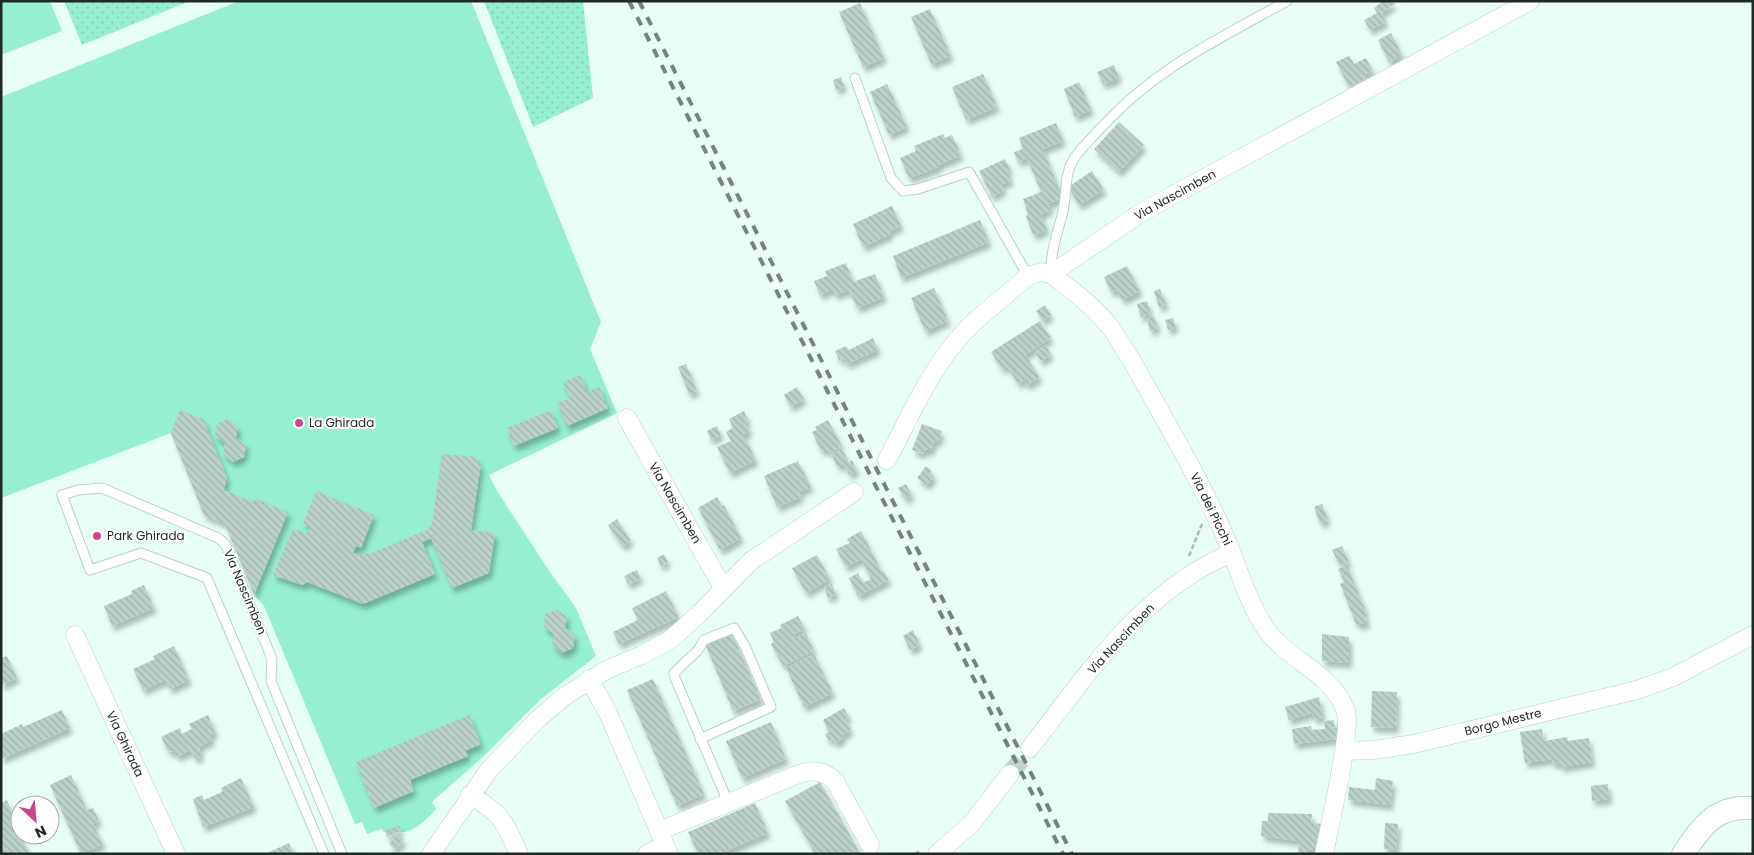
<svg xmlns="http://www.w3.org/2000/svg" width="1754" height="855" viewBox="0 0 1754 855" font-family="Poppins,sans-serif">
	<defs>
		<pattern id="grass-dots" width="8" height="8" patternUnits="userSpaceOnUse" patternTransform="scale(1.25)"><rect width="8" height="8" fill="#96efd3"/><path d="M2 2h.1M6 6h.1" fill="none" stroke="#81cdb5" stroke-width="1.8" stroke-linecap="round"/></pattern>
		<pattern id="building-back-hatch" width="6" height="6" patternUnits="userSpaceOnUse" patternTransform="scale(1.25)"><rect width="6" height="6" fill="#bbd1c9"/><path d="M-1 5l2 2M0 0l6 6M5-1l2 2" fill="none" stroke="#a0b3ac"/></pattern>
		<filter id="shadow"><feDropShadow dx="3" dy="5.5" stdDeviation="2.5" flood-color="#0004"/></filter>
	</defs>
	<rect width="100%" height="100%" fill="#e8fff7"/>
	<path fill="url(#grass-dots)" d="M 64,1 L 190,1 L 82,45 Z
		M 484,1 L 583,1 L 593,98 L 533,127 Z"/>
	<path fill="#96efd3" d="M 1,1 L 50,1 L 62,31 L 1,55 Z
		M 239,1 L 471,1 L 601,322 L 590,349 L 617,413 L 489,475 L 497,491 L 550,572 L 576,608 L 596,656 L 541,699 L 483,757 L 435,799 L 432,802 L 436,809 C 428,818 416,831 403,832 C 397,832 390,830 384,832 L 382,829 L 367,834 L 362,822 L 355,824 L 264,606 L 254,595 L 225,524 L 204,515 L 171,433 L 1,498 L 1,97 Z"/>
	<path fill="url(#building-back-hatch)" filter="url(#shadow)" d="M 1383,1 L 1396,3 L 1381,13 L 1386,22 L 1370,30 L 1364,20 L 1377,13 L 1374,8 Z
		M 860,3 L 884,58 L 863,67 L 839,12 Z
		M 930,9 L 951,56 L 931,64 L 911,17 Z
		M 1391,33 L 1402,55 L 1389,62 L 1378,40 Z
		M 1349,56 L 1354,64 L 1366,58 L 1373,71 L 1365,75 L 1366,79 L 1349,87 L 1336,62 Z
		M 1114,65 L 1119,78 L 1103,84 L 1097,72 Z
		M 983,74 L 997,107 L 966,120 L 952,87 Z
		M 841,77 L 844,87 L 836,90 L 833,80 Z
		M 1079,82 L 1091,110 L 1075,117 L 1064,89 Z
		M 887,84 L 907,127 L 889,135 L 870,92 Z
		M 1119,122 L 1144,145 L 1119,172 L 1094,149 Z
		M 1056,123 L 1063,141 L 1043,149 L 1063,198 L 1048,204 L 1051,210 L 1041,214 L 1047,230 L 1033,235 L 1026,216 L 1028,214 L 1023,199 L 1041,192 L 1027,158 L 1018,162 L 1014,152 L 1023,149 L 1019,138 Z
		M 943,134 L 945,138 L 952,135 L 961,155 L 939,165 L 939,167 L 909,178 L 900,158 L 916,151 L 914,146 Z
		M 1005,159 L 1010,169 L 1007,171 L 1011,180 L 1001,185 L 1004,190 L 992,197 L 979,171 Z
		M 1092,171 L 1104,190 L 1079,205 L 1068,187 Z
		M 892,206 L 901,226 L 889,231 L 891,234 L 863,247 L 853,224 Z
		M 980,220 L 989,242 L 901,278 L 893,256 Z
		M 846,263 L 853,282 L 875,274 L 884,297 L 857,308 L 849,290 L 835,295 L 833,289 L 820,295 L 814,281 L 827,276 L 825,271 Z
		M 1127,266 L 1140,291 L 1122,300 L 1117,290 L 1111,292 L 1104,277 Z
		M 934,288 L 948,321 L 925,331 L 911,298 Z
		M 1160,289 L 1166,304 L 1159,307 L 1154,291 Z
		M 1147,301 L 1151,314 L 1141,317 L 1137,304 Z
		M 1045,305 L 1051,315 L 1043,321 L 1036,311 Z
		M 1154,316 L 1158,328 L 1150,331 L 1147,319 Z
		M 1173,318 L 1176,327 L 1168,330 L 1165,320 Z
		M 1040,321 L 1051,338 L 1025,355 L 1040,377 L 1027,385 L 1024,380 L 1018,384 L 1007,366 L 1002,369 L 991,352 Z
		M 873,338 L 878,350 L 847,364 L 844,358 L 839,360 L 835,351 L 846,346 L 849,350 Z
		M 1046,345 L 1051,355 L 1041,361 L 1035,352 Z
		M 686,364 L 697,391 L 689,394 L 678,367 Z
		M 580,375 L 587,392 L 599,387 L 608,408 L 567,426 L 557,403 L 570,398 L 563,382 Z
		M 797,387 L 804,399 L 791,407 L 784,395 Z
		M 180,410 L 203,419 L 227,478 L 224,490 L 253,502 L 256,499 L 288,512 L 254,595 L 225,524 L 204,515 L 171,433 Z
		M 551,410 L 558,428 L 514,446 L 507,428 Z
		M 744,411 L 748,420 L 745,422 L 750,431 L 743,434 L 756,460 L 730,473 L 717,447 L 731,441 L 726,432 L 733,428 L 729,419 Z
		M 228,419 L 238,427 L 236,438 L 246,444 L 244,457 L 233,462 L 223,454 L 225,443 L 215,436 L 217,424 Z
		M 828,420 L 842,446 L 829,453 L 827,449 L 821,451 L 812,432 L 817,430 L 815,427 Z
		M 922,424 L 942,431 L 938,442 L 934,441 L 931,451 L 925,449 L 923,454 L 912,450 Z
		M 717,426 L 721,435 L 711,440 L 707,431 Z
		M 842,449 L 849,462 L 852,460 L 857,470 L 849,475 L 844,464 L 838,467 L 831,454 Z
		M 442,454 L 478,457 L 477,463 L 481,464 L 471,530 L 495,533 L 489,573 L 452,588 L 431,538 L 422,542 L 435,574 L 363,604 L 307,582 L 302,585 L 273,575 L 293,529 L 307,534 L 310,527 L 303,524 L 316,491 L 374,515 L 361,548 L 356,546 L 353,553 L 356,554 L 369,554 L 427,530 L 432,524 Z
		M 798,461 L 811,487 L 799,492 L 801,497 L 777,507 L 764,476 Z
		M 926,466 L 932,471 L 930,473 L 934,477 L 927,485 L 917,478 Z
		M 906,484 L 912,495 L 905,499 L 898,488 Z
		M 717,497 L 722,506 L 724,505 L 741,538 L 720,550 L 698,508 Z
		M 1322,504 L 1328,520 L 1320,523 L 1314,507 Z
		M 617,519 L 631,541 L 622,546 L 608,525 Z
		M 861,531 L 882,572 L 884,571 L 889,580 L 858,596 L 849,578 L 858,573 L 863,583 L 871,579 L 861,559 L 846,567 L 836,549 L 850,543 L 847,539 Z
		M 1342,546 L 1349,562 L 1340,566 L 1332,550 Z
		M 664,554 L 668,562 L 661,566 L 657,558 Z
		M 817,555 L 830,579 L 806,593 L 792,568 Z
		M 1347,565 L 1365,609 L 1367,624 L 1356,624 L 1340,584 L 1344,582 L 1338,569 Z
		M 637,570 L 641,578 L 628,584 L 624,576 Z
		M 832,584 L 836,594 L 828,598 L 824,588 Z
		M 144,585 L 154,608 L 112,626 L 104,606 L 132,594 L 131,591 Z
		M 666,591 L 679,617 L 619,644 L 613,632 L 638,620 L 632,608 Z
		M 557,610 L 567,617 L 565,628 L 575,635 L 573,648 L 562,653 L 552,645 L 554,634 L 544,627 L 545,614 Z
		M 798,616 L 805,629 L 793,635 L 794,638 L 806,633 L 814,651 L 783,666 L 771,644 L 774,642 L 770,633 L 781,628 L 780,625 Z
		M 913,630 L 920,645 L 910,650 L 903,636 Z
		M 732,633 L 761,699 L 733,711 L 705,644 Z
		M 1322,634 L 1349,637 L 1349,663 L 1322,661 Z
		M 174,646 L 189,680 L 170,689 L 166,680 L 143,690 L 133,669 L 155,659 L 153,656 Z
		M 814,654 L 833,693 L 804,707 L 786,668 Z
		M 7,656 L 17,678 L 1,685 L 1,658 Z
		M 653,679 L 704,794 L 677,806 L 627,690 Z
		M 1372,691 L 1397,692 L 1396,728 L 1371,727 Z
		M 1319,697 L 1323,717 L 1315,719 L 1312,713 L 1289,720 L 1285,707 Z
		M 844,708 L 849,717 L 845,719 L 851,730 L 842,735 L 844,738 L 835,743 L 833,739 L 829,741 L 825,734 L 829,732 L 823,720 Z
		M 62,710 L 70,728 L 1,759 L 1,734 L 22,724 L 23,727 Z
		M 208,715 L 215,731 L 210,736 L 212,740 L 199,747 L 201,757 L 195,758 L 190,750 L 177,757 L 175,752 L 168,751 L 161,737 L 180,728 L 182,734 L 192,729 L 189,724 Z
		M 469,715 L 481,744 L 465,751 L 468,756 L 410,780 L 414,791 L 374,808 L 356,762 Z
		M 1334,720 L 1334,728 L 1343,726 L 1345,738 L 1294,744 L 1292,729 L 1311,726 L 1312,730 L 1325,729 L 1324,721 Z
		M 771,722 L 786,759 L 742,778 L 726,741 Z
		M 1542,729 L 1544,741 L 1567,737 L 1568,741 L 1589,738 L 1592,762 L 1561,767 L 1561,763 L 1552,764 L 1552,759 L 1525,763 L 1520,732 Z
		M 71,775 L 87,810 L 93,808 L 99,821 L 93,824 L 103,844 L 81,854 L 50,785 Z
		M 241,778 L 254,807 L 203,827 L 193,799 L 202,795 L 204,800 L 222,792 L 221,788 Z
		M 1376,778 L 1393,781 L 1390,805 L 1348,800 L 1349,787 L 1375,790 Z
		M 820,782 L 858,849 L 849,854 L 815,854 L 785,801 Z
		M 1608,784 L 1609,799 L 1592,801 L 1591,786 Z
		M 7,800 L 20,835 L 30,854 L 1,854 L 1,803 Z
		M 755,803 L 768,833 L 719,854 L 698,854 L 688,832 Z
		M 1268,813 L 1312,814 L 1311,823 L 1325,824 L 1321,850 L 1310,850 L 1310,854 L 1298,854 L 1299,841 L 1261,836 L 1262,821 L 1268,821 Z
		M 1385,823 L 1398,824 L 1396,850 L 1384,849 Z
		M 399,825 L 401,831 L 387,837 L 385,831 Z
		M 398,834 L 404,840 L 395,850 L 389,844 Z
		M 289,843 L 294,854 L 265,854 Z"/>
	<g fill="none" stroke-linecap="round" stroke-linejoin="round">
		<path stroke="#c0d4cd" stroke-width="18" stroke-dasharray="18 9" stroke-linecap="butt" d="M 1010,774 L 1030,748"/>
		<g stroke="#bad0c8" stroke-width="11">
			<path id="service" d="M 855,78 L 891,178 L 903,191 L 918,189 L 969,172 L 1028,276
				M 1051,274 C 1050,252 1058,232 1063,211 C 1067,194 1064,176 1073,160 C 1079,150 1090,140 1098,131 C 1154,69 1215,41 1287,1
				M 700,739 L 771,707 L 745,646 L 734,628 L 704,640 L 698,650 L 674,673 L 675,678 L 728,802
				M 324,854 L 207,578 L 141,553 L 90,570 L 62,495 L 78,490 L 102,488 L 218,538 L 226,545 L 272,659 L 271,681 L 342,854"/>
		</g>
		<g stroke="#bad0c8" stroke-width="19">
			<path id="minor" d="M 1051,274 C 1071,290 1094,306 1110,327 C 1129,353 1144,383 1160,411 C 1182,451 1205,490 1223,532 C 1238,565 1247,603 1268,632 C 1290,661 1335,675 1346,712 C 1352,731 1329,828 1324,854
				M 627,418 L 723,588
				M 887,460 C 911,415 931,366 967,329 C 986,310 1008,294 1028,276 L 1041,272 L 1051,274 L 1142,212 L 1530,1
				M 75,635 L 176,854
				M 589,679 L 608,713 L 669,854
				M 1030,748 C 1087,675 1143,589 1232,553
				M 1344,751 L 1374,750 L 1414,744 L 1637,690 L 1673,677 L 1753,635
				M 470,795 C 502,814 504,820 519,854
				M 659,831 L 799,774 C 813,769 825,771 835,781 L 870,845
				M 431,854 L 489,770 L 538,719 L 565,696 L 606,670 L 642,655 L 670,640 L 700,613 L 751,561 L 854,492
				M 647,854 L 665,845
				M 937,854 L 971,824 L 1010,774"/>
		</g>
		<g stroke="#bad0c8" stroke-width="24">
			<path id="tertiary" d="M 1683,854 C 1703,825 1715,806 1753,808"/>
		</g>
		<path stroke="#a8bbb4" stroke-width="2.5" stroke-dasharray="5 2.5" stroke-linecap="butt" d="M 1189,556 L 1202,524
			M 915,854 L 921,850"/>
		<use href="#service" stroke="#fff" stroke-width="9"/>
		<use href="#minor" stroke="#fff" stroke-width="18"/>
		<use href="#tertiary" stroke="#fff" stroke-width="22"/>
		<path stroke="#74837e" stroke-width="4" stroke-dasharray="9 9" stroke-linecap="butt" d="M 629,1 L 1063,854
			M 639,1 L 1072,854"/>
	</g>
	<g fill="#c9458a" stroke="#fff" stroke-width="2">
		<circle cx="299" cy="423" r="5"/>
		<circle cx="97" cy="536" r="5"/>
	</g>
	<g text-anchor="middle" stroke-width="4" stroke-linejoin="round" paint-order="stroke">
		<g font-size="12" fill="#202926" stroke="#fff">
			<text transform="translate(1175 195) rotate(-29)" y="4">Via Nascimben</text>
			<text transform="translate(675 503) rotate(60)" y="4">Via Nascimben</text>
			<text transform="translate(1211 509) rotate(64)" y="4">Via dei Picchi</text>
			<text transform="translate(245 592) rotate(67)" y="4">Via Nascimben</text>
			<text transform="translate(1121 639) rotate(-47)" y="4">Via Nascimben</text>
			<text transform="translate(1503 722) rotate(-14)" y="4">Borgo Mestre</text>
			<text transform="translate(125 744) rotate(65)" y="4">Via Ghirada</text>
		</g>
		<g font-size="12" fill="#202926" stroke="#fff" text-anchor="start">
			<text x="309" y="427">La Ghirada</text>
			<text x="107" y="540">Park Ghirada</text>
		</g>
	</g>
	<rect width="1754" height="855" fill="none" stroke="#202926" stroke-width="5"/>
	<g transform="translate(35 820) rotate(154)"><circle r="24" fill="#ffffff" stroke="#a6a9a8"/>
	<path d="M0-4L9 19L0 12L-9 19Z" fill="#c9458a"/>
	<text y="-8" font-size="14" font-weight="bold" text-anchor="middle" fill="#202926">N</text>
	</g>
</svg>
